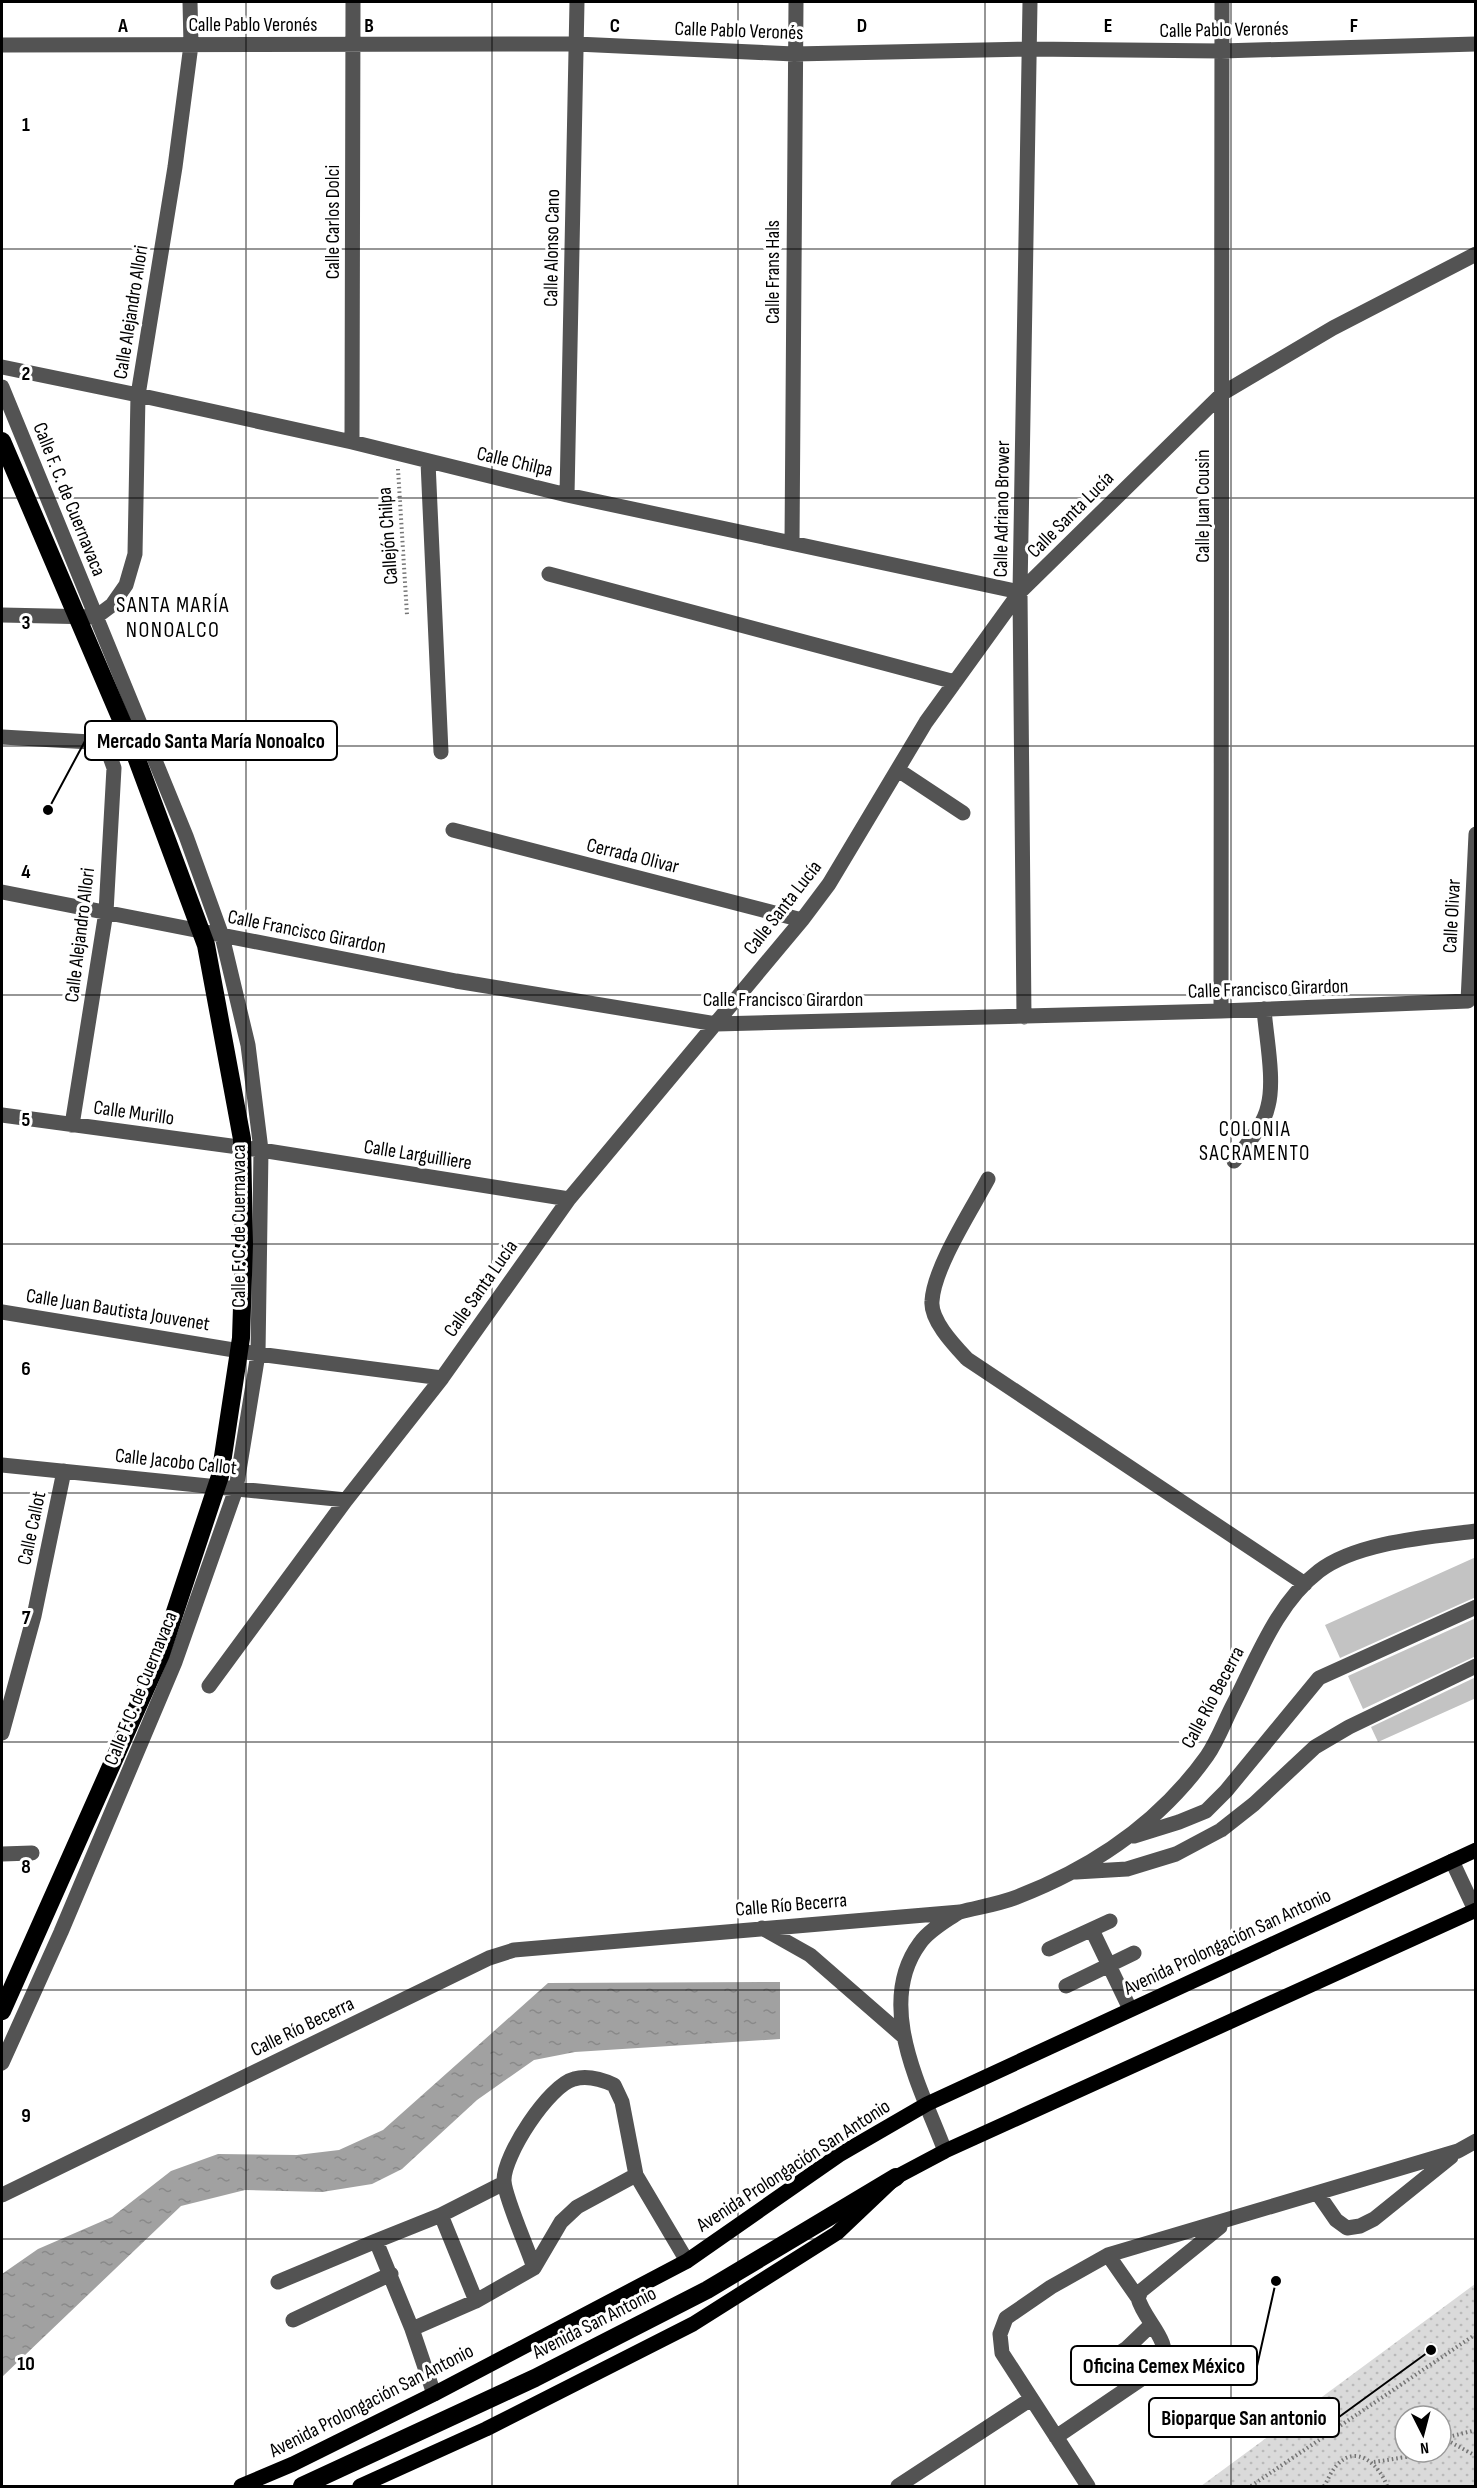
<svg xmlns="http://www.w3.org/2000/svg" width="1477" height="2488" viewBox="0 0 1477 2488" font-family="'Sofia Sans Condensed',sans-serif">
	<defs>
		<pattern id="park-dots" width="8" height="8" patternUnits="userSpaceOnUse" patternTransform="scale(1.5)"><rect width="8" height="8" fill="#dadada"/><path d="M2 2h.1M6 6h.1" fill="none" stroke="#b9b9b9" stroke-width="1.8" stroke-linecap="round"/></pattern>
		<pattern id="water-ripples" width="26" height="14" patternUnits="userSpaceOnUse" patternTransform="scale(1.5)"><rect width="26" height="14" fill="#a1a1a1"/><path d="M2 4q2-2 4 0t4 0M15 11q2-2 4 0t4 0" fill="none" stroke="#898989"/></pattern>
	</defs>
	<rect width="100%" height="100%" fill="#fff"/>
	<path fill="url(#park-dots)" fill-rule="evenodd" d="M 1475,2284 L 1475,2486 L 1201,2486 ZM 1405,2416 L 1441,2416 L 1441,2452 L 1405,2452 Z"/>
	<path fill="url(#water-ripples)" d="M 780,1982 L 780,2039 L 575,2052 L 534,2060 L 477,2100 L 402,2169 L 372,2184 L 322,2192 L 245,2190 L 181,2206 L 2,2377 L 2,2274 L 38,2249 L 112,2217 L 171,2171 L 218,2154 L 297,2155 L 339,2150 L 383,2130 L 548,1983 Z"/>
	<path fill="#c3c3c3" d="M 1476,1557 L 1476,1597 L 1340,1658 L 1325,1625 Z
		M 1476,1618 L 1476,1656 L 1363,1709 L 1348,1676 Z
		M 1476,1677 L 1476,1698 L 1378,1742 L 1371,1727 Z"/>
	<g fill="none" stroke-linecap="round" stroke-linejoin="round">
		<path stroke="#757575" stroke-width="4" stroke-dasharray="1.5 3" stroke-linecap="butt" d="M 398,469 L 407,615
			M 1443,2438 L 1476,2456
			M 1444,2438 L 1476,2430
			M 1374,2462 L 1406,2457 L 1416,2452
			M 1251,2486 L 1476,2334
			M 1324,2486 C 1328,2480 1331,2471 1337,2465 C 1357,2443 1380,2466 1387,2486"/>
		<path stroke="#535353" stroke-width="15" d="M 2,45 L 576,44 L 794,54 L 1029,49 L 1221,51 L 1476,44
			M 2,367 L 138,395 L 352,442 L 567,495 L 1020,592
			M 2,387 L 186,836 L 222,936 L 248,1045 L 261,1150 L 258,1354 L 236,1489 L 175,1662 L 61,1932 L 2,2063
			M 352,442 L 353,2
			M 428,462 L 441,752
			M 567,495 L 577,2
			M 792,543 L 796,2
			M 549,574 L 955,682
			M 2,615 L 96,617 L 112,605 L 126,585 L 135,554 L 138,395 L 175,167 L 191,45 L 190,2
			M 2,737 L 91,742 L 108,751 L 114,768 L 106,912 L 72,1125
			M 898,770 L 963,813
			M 453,830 L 802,920
			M 2,892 L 456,981 L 716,1024 L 1221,1011 L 1468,1001 L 1476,834
			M 1221,1011 L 1222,2
			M 1024,1017 L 1020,592 L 1030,2
			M 2,1115 L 261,1150 L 569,1199
			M 1234,1161 C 1246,1145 1264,1126 1268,1106 C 1275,1080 1266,1037 1264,1009
			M 988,1179 C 972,1209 934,1267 932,1301 C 930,1320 954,1345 967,1359 L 1305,1584
			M 2,1312 L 258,1354 L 442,1378
			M 2,1465 L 346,1500
			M 209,1686 L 346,1500 L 442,1378 L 569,1199 L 802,920 L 829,884 L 926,722 L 1020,592 L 1223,393 L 1333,328 L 1476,254
			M 2,1733 L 34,1616 L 64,1471
			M 1134,1836 L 1179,1822 L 1206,1811 L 1226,1791 L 1319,1678 L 1476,1607
			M 2,1854 L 32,1853
			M 1452,1861 L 1476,1912
			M 1076,1872 L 1127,1869 L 1176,1854 L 1221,1830 L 1254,1804 L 1315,1747 L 1349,1727 L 1476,1666
			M 762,1928 L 810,1955 L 903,2036
			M 1092,1930 L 1130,2009
			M 1049,1949 L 1110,1921
			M 1066,1986 L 1134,1953
			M 945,2151 C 922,2090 874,2005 920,1943 C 929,1930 946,1921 959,1912
			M 1318,2194 L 1336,2220 L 1347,2228 L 1360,2226 L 1374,2219 L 1451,2157
			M 2,2195 L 489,1958 L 514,1950 L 960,1912 C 979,1907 999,1904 1017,1897 C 1092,1868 1160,1822 1207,1756 C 1218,1740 1225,1720 1234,1703 C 1257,1658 1277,1603 1319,1571 C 1357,1542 1429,1537 1476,1531
			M 441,2215 L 476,2301
			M 376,2241 L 441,2215 L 504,2183
			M 1108,2255 L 1138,2298
			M 534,2268 C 528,2249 505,2198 504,2181 C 503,2156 549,2085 574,2079 C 588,2075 601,2079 614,2085 L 622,2102 L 636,2175 L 687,2261
			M 278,2282 L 376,2241 L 412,2329 L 476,2301 L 534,2268 L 561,2222 L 577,2207 L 636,2175
			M 293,2320 L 391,2274
			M 412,2329 L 434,2394
			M 1093,2370 L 1127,2348 L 1151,2325
			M 1056,2437 L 1162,2365 C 1173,2341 1144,2321 1138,2298 L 1141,2291 L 1220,2227
			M 898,2486 L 1031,2399
			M 1088,2486 L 1002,2353 L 1000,2334 L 1006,2318 L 1051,2287 L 1108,2255 L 1458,2151 L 1476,2141"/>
		<path stroke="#000" stroke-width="15" d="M 241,2486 L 293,2464 L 434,2394 L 687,2261 L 839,2155 L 927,2104 L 1476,1850
			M 360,2486 L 486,2429 L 693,2324 L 837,2233 L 896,2177 L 945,2151 L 1476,1910"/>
		<path stroke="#000" stroke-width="18" d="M 2,441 L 129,738 L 206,945 L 242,1139 L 244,1244 L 241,1338 L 220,1476 L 161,1654 L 2,2011
			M 302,2486 L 535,2378 L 707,2290 L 896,2177"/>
	</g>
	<path fill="none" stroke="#000" stroke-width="1.5" stroke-opacity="0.55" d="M 246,2 L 246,2486M 492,2 L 492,2486M 738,2 L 738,2486M 985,2 L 985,2486M 1231,2 L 1231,2486M 2,249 L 1476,249M 2,498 L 1476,498M 2,746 L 1476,746M 2,995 L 1476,995M 2,1244 L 1476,1244M 2,1493 L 1476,1493M 2,1742 L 1476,1742M 2,1990 L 1476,1990M 2,2239 L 1476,2239"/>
	<g text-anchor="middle" stroke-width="6" stroke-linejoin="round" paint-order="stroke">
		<g font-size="20" fill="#000" stroke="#fff">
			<text x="253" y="31">Calle Pablo Veronés</text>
			<text transform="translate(1224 29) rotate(-1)" y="7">Calle Pablo Veronés</text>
			<text transform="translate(739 30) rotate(2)" y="7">Calle Pablo Veronés</text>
			<text transform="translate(332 222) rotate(-90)" y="7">Calle Carlos Dolci</text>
			<text transform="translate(551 248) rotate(-89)" y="7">Calle Alonso Cano</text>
			<text transform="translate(772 272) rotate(-90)" y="7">Calle Frans Hals</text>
			<text transform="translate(130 312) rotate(-81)" y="7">Calle Alejandro Allori</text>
			<text transform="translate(515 461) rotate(13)" y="7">Calle Chilpa</text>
			<text transform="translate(70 499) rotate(68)" y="7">Calle F. C. de Cuernavaca</text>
			<text transform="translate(1202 506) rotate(-90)" y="7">Calle Juan Cousin</text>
			<text transform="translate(1001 509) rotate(-89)" y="7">Calle Adriano Brower</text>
			<text transform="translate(1070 514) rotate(-45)" y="7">Calle Santa Lucía</text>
			<text transform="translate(387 536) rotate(-94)" y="7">Callejón Chilpa</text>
			<text transform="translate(633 855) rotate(14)" y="7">Cerrada Olivar</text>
			<text transform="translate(782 907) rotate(-52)" y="7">Calle Santa Lucía</text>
			<text transform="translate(1451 916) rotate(-87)" y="7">Calle Olivar</text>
			<text transform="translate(307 931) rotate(11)" y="7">Calle Francisco Girardon</text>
			<text transform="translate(79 935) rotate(-83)" y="7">Calle Alejandro Allori</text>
			<text transform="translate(1268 988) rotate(-2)" y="7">Calle Francisco Girardon</text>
			<text x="783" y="1006">Calle Francisco Girardon</text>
			<text transform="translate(134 1112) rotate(8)" y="7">Calle Murillo</text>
			<text transform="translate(418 1154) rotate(9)" y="7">Calle Larguilliere</text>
			<text transform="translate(238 1226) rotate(-90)" y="7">Calle F. C. de Cuernavaca</text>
			<text transform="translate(480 1288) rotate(-55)" y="7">Calle Santa Lucía</text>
			<text transform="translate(118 1309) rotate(9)" y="7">Calle Juan Bautista Jouvenet</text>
			<text transform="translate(176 1461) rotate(6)" y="7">Calle Jacobo Callot</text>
			<text transform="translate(31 1528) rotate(-78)" y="7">Calle Callot</text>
			<text transform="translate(140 1688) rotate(-68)" y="7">Calle F. C. de Cuernavaca</text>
			<text transform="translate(1212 1697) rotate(-62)" y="7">Calle Río Becerra</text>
			<text transform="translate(791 1904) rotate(-5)" y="7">Calle Río Becerra</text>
			<text transform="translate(1227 1941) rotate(-25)" y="7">Avenida Prolongación San Antonio</text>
			<text transform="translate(302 2026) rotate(-26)" y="7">Calle Río Becerra</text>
			<text transform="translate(793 2165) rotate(-33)" y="7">Avenida Prolongación San Antonio</text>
			<text transform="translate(594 2322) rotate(-27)" y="7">Avenida San Antonio</text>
			<text transform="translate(371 2400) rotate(-27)" y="7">Avenida Prolongación San Antonio</text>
		</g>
		<g font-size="21" letter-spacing="1.5" fill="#000" stroke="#fff">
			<text x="1255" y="1136">COLONIA<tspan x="1255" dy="24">SACRAMENTO</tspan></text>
		</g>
		<g font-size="22" letter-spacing="1.5" fill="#000" stroke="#fff">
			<text x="173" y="612">SANTA MARÍA<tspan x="173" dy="25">NONOALCO</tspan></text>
		</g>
	</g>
	<g font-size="20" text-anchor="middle" font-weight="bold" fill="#000" stroke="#fff" stroke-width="6" stroke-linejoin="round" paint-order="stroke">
		<text x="123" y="32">A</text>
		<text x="369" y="32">B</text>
		<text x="615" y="32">C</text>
		<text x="862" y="32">D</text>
		<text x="1108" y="32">E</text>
		<text x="1354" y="32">F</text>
		<text x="26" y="131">1</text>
		<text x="26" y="380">2</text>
		<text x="26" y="629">3</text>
		<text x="26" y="878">4</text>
		<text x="26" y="1126">5</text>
		<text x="26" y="1375">6</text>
		<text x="26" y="1624">7</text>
		<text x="26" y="1873">8</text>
		<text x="26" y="2122">9</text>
		<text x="26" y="2370">10</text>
	</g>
	<path fill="none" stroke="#000" stroke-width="2" d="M48 810L85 741M1276 2281L1257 2366M1431 2350L1339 2417"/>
	<g fill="#000" stroke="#fff" stroke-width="2">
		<circle cx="48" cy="810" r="6"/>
		<circle cx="1276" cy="2281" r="6"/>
		<circle cx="1431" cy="2350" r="6"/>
	</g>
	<g fill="#fff" stroke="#000" stroke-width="2">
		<rect x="85" y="721" width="252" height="39" rx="6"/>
		<rect x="1071" y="2346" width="186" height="39" rx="6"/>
		<rect x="1149" y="2398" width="190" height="39" rx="6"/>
	</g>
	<g font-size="21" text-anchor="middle" font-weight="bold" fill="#000">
		<text x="211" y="748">Mercado Santa María Nonoalco</text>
		<text x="1164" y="2373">Oficina Cemex México</text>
		<text x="1244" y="2425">Bioparque San antonio</text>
	</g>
	<rect width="1477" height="2488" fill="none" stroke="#000000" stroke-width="6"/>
	<g transform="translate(1423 2434) rotate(174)"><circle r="28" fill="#ffffff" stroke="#999999" stroke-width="1.5"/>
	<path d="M0-4.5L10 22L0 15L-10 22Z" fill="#000000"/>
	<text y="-9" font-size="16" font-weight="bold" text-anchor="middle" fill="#000000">N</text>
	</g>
</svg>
